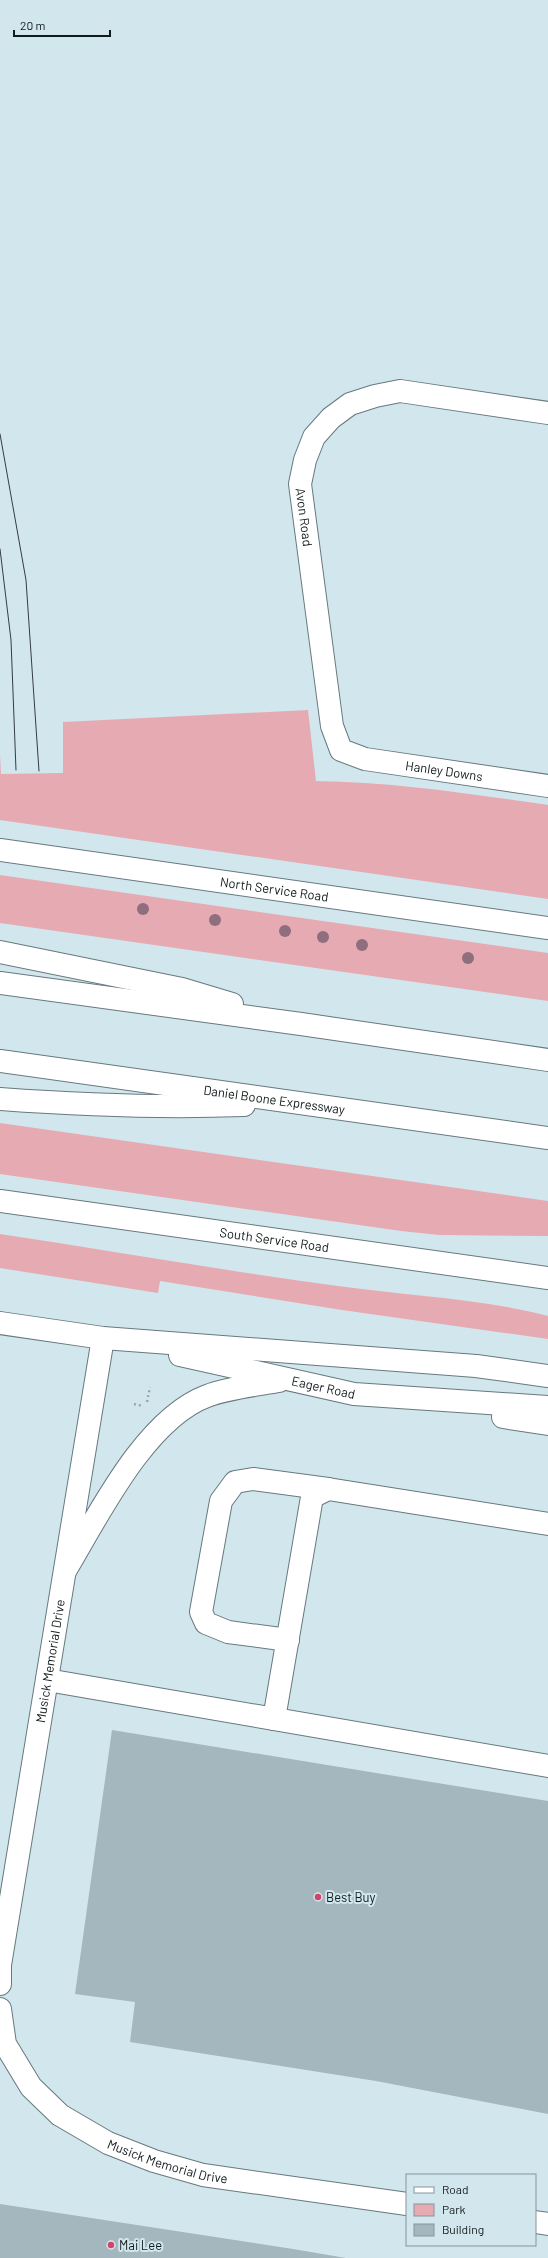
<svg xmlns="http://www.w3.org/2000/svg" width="548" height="2258" viewBox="0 0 548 2258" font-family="Barlow,sans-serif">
	<rect width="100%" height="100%" fill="#d2e6ed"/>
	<path fill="#e6aab3" d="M 308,710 L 316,781 C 394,782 471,794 548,805 L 548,899 L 0,820 L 0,755 L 1,774 L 63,773 L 63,722 Z
		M 0,875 L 548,953 L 548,1001 L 0,923 Z
		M 0,1123 L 548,1201 L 548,1236 L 439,1235 L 401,1231 L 0,1174 Z
		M 0,1234 C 113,1251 225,1271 338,1286 C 409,1296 479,1298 548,1316 L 548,1339 L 342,1310 L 160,1281 L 158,1293 L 0,1268 Z"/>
	<path fill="#a4b7be" d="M 112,1730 L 548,1801 L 548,2114 L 376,2081 L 130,2042 L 135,2002 L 75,1994 Z
		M 0,2204 L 293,2249 L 346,2258 L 0,2258 Z"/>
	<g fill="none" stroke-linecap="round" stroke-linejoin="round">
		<g stroke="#67797f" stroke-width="24">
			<g id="minor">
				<path id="s1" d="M 548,413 L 400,391 L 375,396 L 350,404 L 331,418 L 314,437 L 305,460 L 300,484 L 332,726 L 341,750 L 365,759 L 548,786"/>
				<path d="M 288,1640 L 228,1632 L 206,1623 L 201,1612 L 221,1501 L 235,1482 L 253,1479 L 328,1489"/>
				<path d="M 47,1680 L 548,1766"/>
				<path d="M 274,1719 L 312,1497 L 328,1489 L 548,1524"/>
				<path id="s2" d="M 0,1984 L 0,1965 L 103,1338"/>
				<path id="s3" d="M 0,2009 L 5,2044 L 31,2087 L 60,2115 L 108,2143 L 154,2161 L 203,2175 L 407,2204"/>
				<path d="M 535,2222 L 548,2224"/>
			</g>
		</g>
		<g stroke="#67797f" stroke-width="24">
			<g id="major">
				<path id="s4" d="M 0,850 L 548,928"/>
				<path id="s5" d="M 0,1201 L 548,1278"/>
				<path d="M 0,1323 L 103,1338 L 476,1366 L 548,1376"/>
				<path id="s6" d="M 180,1355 L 354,1394 L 548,1407"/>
				<path d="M 503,1417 L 548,1424"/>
				<path d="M 65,1571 C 98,1516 145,1419 207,1396 C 228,1388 256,1385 279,1381"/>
			</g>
		</g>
		<g stroke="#67797f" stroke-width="24">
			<g id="highway">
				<path d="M 0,952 L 182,989 L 232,1004"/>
				<path d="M 0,983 L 301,1024 L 548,1060"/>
				<path id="s7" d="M 0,1061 L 548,1138"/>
				<path d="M 0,1099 C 81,1105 162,1108 244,1105"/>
			</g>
		</g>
		<path stroke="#98a9ae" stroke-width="2.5" stroke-dasharray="2 3" stroke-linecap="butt" d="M 147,1402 L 150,1387
			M 134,1404 L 143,1406"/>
		<use href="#minor" stroke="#fff" stroke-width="22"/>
		<use href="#major" stroke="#fff" stroke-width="22"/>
		<use href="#highway" stroke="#fff" stroke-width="22"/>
		<path stroke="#343d41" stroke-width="1" d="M 0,434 L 26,580 L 39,771
			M 0,549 L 11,640 L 16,770"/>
	</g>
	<g fill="#8f6e7e">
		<circle cx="143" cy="909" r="6"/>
		<circle cx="215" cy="920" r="6"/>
		<circle cx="285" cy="931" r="6"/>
		<circle cx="323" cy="937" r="6"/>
		<circle cx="362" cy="945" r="6"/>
		<circle cx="468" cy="958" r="6"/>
	</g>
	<g fill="#d44468" stroke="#d2e6ed" stroke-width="1.5">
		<circle cx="318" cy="1897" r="4"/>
		<circle cx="111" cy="2245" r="4"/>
	</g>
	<g text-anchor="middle" stroke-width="4" stroke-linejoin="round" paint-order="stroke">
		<g font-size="13" fill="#131a1d" stroke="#d2e6ed">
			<text dy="5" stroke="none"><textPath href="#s1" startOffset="333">Avon Road</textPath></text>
			<text dy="5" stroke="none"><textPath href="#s1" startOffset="675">Hanley Downs</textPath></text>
			<text dy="5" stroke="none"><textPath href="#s4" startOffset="277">North Service Road</textPath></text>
			<text dy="5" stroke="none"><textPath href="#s7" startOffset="277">Daniel Boone Expressway</textPath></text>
			<text dy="5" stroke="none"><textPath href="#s5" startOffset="277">South Service Road</textPath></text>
			<text dy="5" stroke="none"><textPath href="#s6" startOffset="147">Eager Road</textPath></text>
			<text dy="5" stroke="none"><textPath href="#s2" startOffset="327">Musick Memorial Drive</textPath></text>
			<text dy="5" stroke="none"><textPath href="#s3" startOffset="244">Musick Memorial Drive</textPath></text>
		</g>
		<g font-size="13" fill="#131a1d" stroke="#d2e6ed" text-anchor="start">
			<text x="326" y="1902">Best Buy</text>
			<text x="119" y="2250">Mai Lee</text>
		</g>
	</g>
	<rect x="406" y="2174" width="130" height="72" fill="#d2e6ed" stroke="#86949a"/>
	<rect x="414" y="2187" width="20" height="6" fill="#ffffff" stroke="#86949a"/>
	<text x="442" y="2194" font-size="12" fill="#131a1d">Road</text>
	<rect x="414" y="2204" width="20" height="12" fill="#e6aab3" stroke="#86949a"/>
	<text x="442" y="2214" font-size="12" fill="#131a1d">Park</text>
	<rect x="414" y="2224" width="20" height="12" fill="#a4b7be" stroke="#86949a"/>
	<text x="442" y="2234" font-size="12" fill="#131a1d">Building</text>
	<path d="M14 30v6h96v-6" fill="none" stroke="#131a1d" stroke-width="2"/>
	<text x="20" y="30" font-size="12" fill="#131a1d" stroke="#d2e6ed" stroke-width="3" paint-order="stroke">20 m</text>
</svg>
